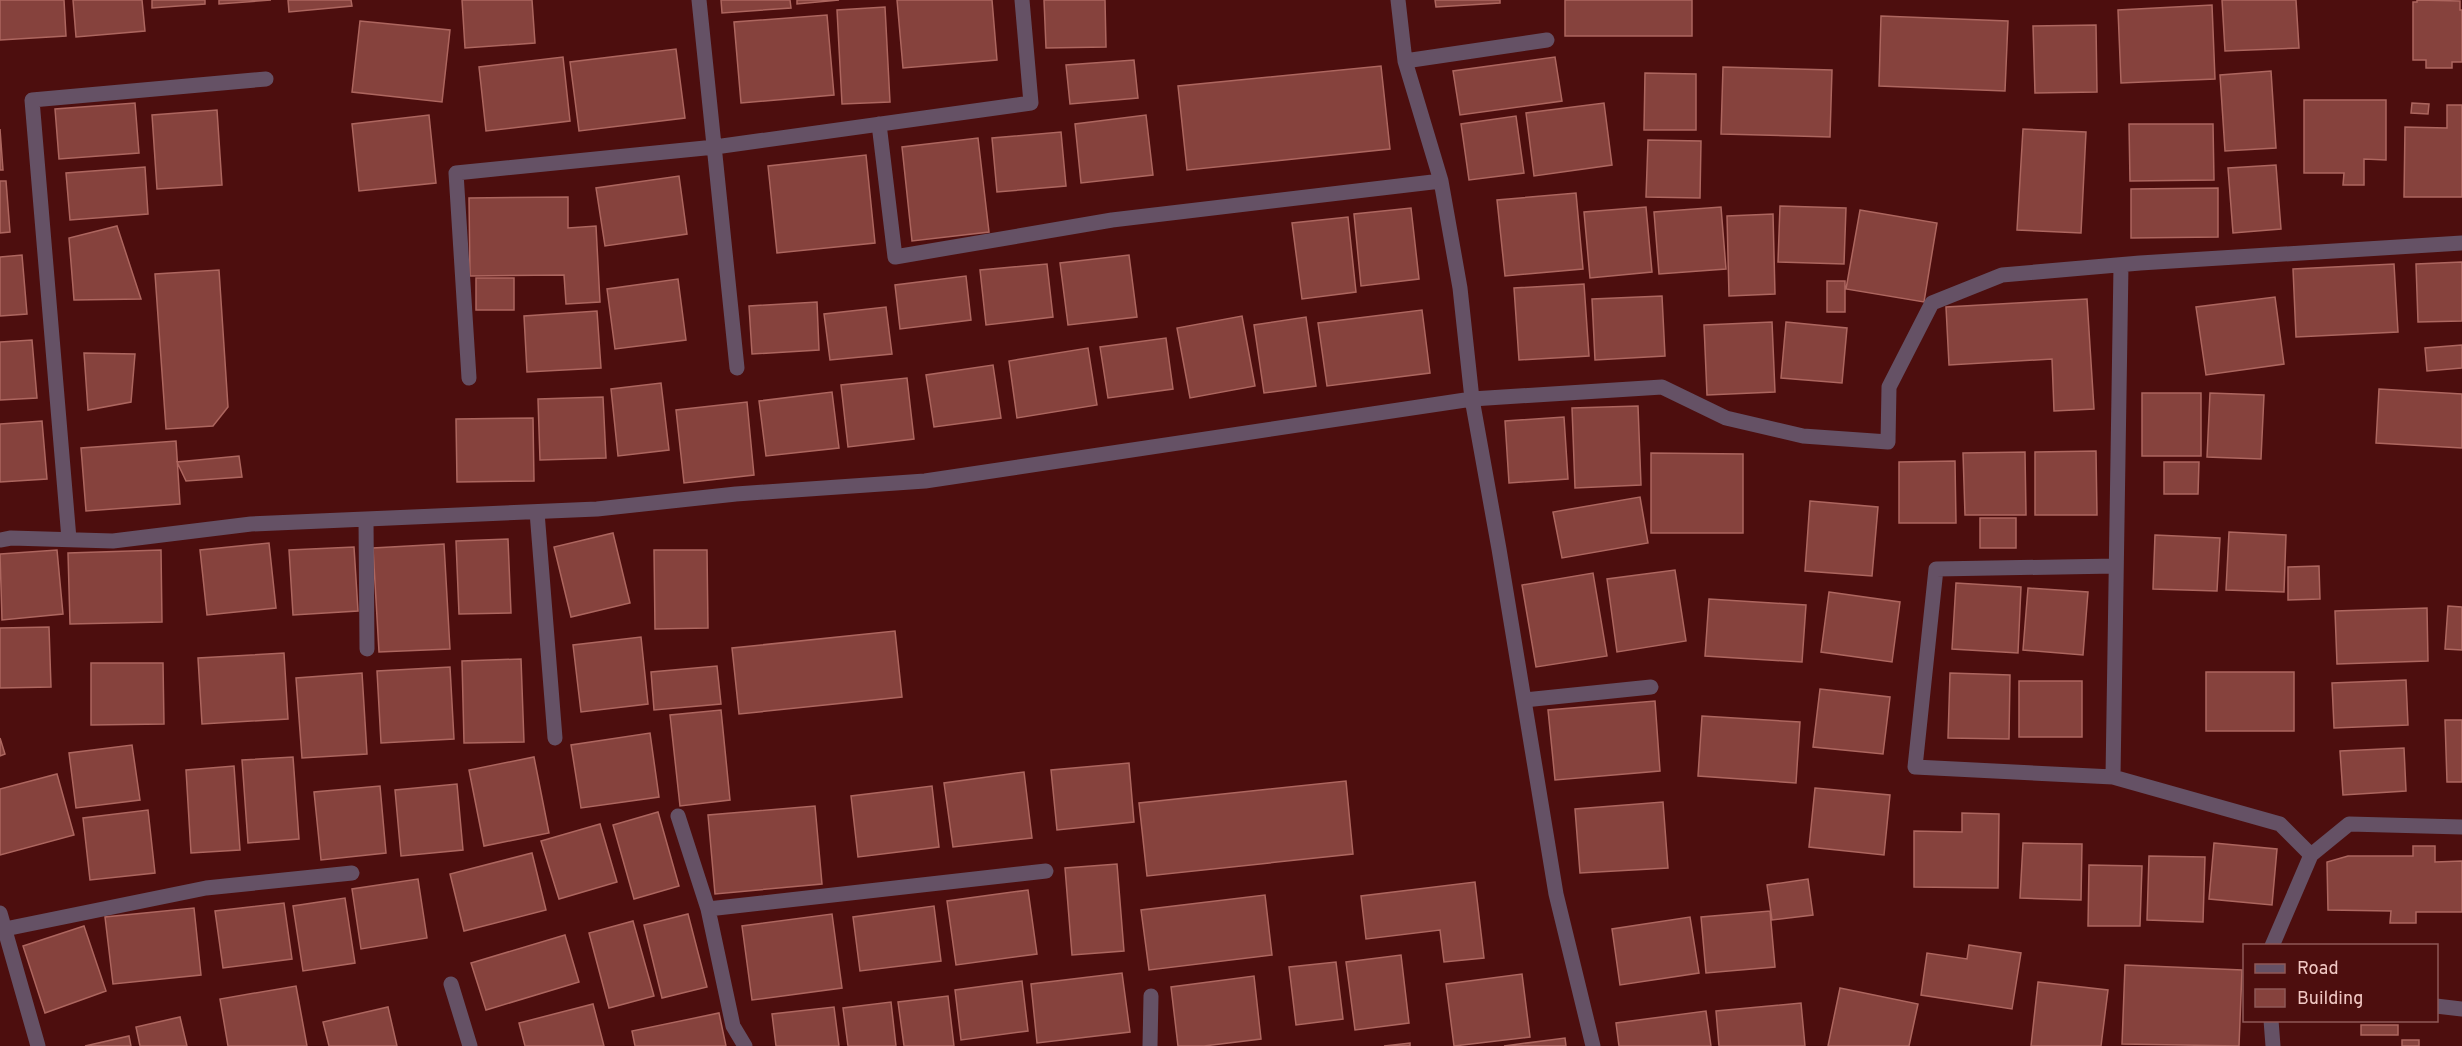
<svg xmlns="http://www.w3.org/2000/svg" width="2462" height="1046" viewBox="0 0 2462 1046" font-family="Overpass,sans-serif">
	<rect width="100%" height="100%" fill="#4d0e0e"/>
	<path fill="#86423d" stroke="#ad665f" stroke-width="1.5" d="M 0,0 L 64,0 L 66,36 L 0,40 Z
		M 73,0 L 142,0 L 145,31 L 76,37 Z
		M 152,0 L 205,0 L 205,4 L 152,8 Z
		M 219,0 L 271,0 L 219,4 Z
		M 288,0 L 351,0 L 352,6 L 289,12 Z
		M 462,0 L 532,0 L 535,43 L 465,48 Z
		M 721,0 L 790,0 L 791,8 L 722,13 Z
		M 797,0 L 839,0 L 797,4 Z
		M 897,0 L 992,0 L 997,60 L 903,68 Z
		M 1044,0 L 1105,0 L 1106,47 L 1046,48 Z
		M 1435,0 L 1500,0 L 1500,3 L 1436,7 Z
		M 1565,0 L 1692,0 L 1692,36 L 1565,36 Z
		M 2222,0 L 2296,0 L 2299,48 L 2225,51 Z
		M 2417,0 L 2460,1 L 2460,10 L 2462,10 L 2462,62 L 2452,62 L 2452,68 L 2426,68 L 2426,60 L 2413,60 L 2413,2 L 2417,2 Z
		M 2212,5 L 2215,79 L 2121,83 L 2118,10 Z
		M 885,7 L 890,102 L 842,104 L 837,10 Z
		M 827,15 L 834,95 L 741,103 L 734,22 Z
		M 1881,16 L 2008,21 L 2005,91 L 1879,86 Z
		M 360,21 L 450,30 L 442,102 L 352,92 Z
		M 2096,25 L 2097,92 L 2035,93 L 2033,26 Z
		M 676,49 L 685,118 L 579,131 L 570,62 Z
		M 563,57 L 570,121 L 486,131 L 479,67 Z
		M 1555,57 L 1562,101 L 1460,115 L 1453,71 Z
		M 1134,60 L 1138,98 L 1070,104 L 1066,65 Z
		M 1381,66 L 1390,149 L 1187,170 L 1178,86 Z
		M 1723,67 L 1832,70 L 1830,137 L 1721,134 Z
		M 2271,71 L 2276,148 L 2225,151 L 2220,75 Z
		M 1645,73 L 1696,74 L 1696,130 L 1644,130 Z
		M 2304,100 L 2386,100 L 2386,160 L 2364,159 L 2364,185 L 2343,185 L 2344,173 L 2304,173 Z
		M 135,103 L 139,153 L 59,159 L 55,109 Z
		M 1604,103 L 1612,165 L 1534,176 L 1526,113 Z
		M 2412,103 L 2429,104 L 2428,114 L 2411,113 Z
		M 2447,105 L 2462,105 L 2462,197 L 2404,197 L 2405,127 L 2447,128 Z
		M 217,110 L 222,185 L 157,189 L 152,115 Z
		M 429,115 L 436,183 L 359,191 L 352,124 Z
		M 1146,115 L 1153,175 L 1081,183 L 1075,124 Z
		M 1516,116 L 1524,173 L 1469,180 L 1461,124 Z
		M 2129,124 L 2213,124 L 2214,180 L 2130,181 Z
		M 0,129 L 3,170 L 0,170 Z
		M 2023,129 L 2086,132 L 2081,233 L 2017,230 Z
		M 1061,132 L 1066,186 L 997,192 L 992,138 Z
		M 978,138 L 989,232 L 912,241 L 902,147 Z
		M 1648,140 L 1701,141 L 1700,198 L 1646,197 Z
		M 866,155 L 875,243 L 777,253 L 768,166 Z
		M 2276,165 L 2281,229 L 2233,233 L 2228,168 Z
		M 145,167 L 148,214 L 70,220 L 66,173 Z
		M 679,176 L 687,234 L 605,246 L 596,188 Z
		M 0,181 L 6,181 L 10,232 L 0,233 Z
		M 2218,188 L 2218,237 L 2131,238 L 2131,189 Z
		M 1576,193 L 1583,269 L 1505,276 L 1497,200 Z
		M 568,197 L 568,228 L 596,226 L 600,302 L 566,304 L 564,275 L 470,276 L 469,198 Z
		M 1780,206 L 1846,208 L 1844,264 L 1778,262 Z
		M 1646,207 L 1652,272 L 1590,278 L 1584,212 Z
		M 1721,207 L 1726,269 L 1659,274 L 1654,212 Z
		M 1411,208 L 1419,279 L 1361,286 L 1354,214 Z
		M 1860,210 L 1937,223 L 1924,302 L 1846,289 Z
		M 1773,214 L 1775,294 L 1729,296 L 1727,216 Z
		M 1348,217 L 1356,292 L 1302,299 L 1292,223 Z
		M 117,226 L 141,299 L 74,300 L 69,238 Z
		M 22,255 L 27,314 L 0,316 L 0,257 Z
		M 1129,255 L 1137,317 L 1068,325 L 1060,263 Z
		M 2462,262 L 2462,321 L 2418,322 L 2416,264 Z
		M 1047,264 L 1053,317 L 986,325 L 980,270 Z
		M 2394,264 L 2398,332 L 2296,337 L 2293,269 Z
		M 219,270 L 228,407 L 213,426 L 166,429 L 155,274 Z
		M 966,276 L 971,320 L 900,329 L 895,285 Z
		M 476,278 L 514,278 L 514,310 L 476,310 Z
		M 678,279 L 686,340 L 615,349 L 607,289 Z
		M 1827,281 L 1845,281 L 1845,312 L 1827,312 Z
		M 1584,284 L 1589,356 L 1519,360 L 1514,288 Z
		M 1662,296 L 1665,356 L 1595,360 L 1592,299 Z
		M 2275,297 L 2284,364 L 2206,375 L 2196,307 Z
		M 2087,299 L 2094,409 L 2054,411 L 2052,359 L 1949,365 L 1946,307 Z
		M 817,302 L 819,350 L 752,354 L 749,306 Z
		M 886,307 L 892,354 L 830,360 L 824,314 Z
		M 1422,310 L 1430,373 L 1327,386 L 1318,323 Z
		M 597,311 L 601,368 L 527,372 L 524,316 Z
		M 1242,316 L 1255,386 L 1190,398 L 1177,328 Z
		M 1306,317 L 1316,386 L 1264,393 L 1254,325 Z
		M 1772,322 L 1775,392 L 1707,395 L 1704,325 Z
		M 1786,322 L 1847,328 L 1842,383 L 1781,378 Z
		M 1166,338 L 1173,389 L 1108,398 L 1100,347 Z
		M 32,340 L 37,398 L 0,400 L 0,342 Z
		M 2462,345 L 2462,368 L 2427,371 L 2425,348 Z
		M 1088,348 L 1097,405 L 1017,418 L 1009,361 Z
		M 84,353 L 135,354 L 131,402 L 88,410 Z
		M 993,365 L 1001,418 L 934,427 L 926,375 Z
		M 907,378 L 914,439 L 848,447 L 841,385 Z
		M 661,383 L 669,450 L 618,456 L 611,389 Z
		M 2379,389 L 2462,394 L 2462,448 L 2376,443 Z
		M 832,392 L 839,448 L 766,456 L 759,401 Z
		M 2142,393 L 2201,393 L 2201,456 L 2142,456 Z
		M 2210,393 L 2264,395 L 2261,459 L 2207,457 Z
		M 603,397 L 606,458 L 540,460 L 538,399 Z
		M 747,402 L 754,475 L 684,483 L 676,410 Z
		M 1638,406 L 1641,485 L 1575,488 L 1572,408 Z
		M 1564,417 L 1568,479 L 1509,483 L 1505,421 Z
		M 533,418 L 534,481 L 457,482 L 456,419 Z
		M 42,421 L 47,479 L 0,482 L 0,424 Z
		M 176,441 L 180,504 L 86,511 L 81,448 Z
		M 2096,451 L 2097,515 L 2035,515 L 2035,452 Z
		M 2025,452 L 2026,515 L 1965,515 L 1963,453 Z
		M 1651,453 L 1743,454 L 1743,533 L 1651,533 Z
		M 239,456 L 242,477 L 186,481 L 177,462 Z
		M 1955,461 L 1956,523 L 1899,523 L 1899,462 Z
		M 2164,462 L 2199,462 L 2198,494 L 2164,494 Z
		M 1640,497 L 1648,543 L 1562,558 L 1553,512 Z
		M 1810,501 L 1878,507 L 1872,576 L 1805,571 Z
		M 1980,518 L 2016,518 L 2016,548 L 1980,548 Z
		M 2229,532 L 2286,535 L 2284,592 L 2226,590 Z
		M 613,533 L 630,603 L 571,617 L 554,547 Z
		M 2155,535 L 2220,538 L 2217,591 L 2153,589 Z
		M 508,539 L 511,613 L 459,614 L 456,541 Z
		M 269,543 L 276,608 L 207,615 L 200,550 Z
		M 444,544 L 450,649 L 379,652 L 373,548 Z
		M 354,547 L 358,611 L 293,615 L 289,550 Z
		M 57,550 L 63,614 L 2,620 L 0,554 Z
		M 161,550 L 162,622 L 70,624 L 68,553 Z
		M 654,550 L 707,550 L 708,628 L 655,629 Z
		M 2319,566 L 2320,599 L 2288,600 L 2288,567 Z
		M 1675,570 L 1686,641 L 1617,652 L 1607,579 Z
		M 1593,573 L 1607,656 L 1536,667 L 1522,585 Z
		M 1956,583 L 2021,587 L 2018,653 L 1952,649 Z
		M 2028,588 L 2088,592 L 2083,655 L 2023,650 Z
		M 1829,592 L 1900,602 L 1892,662 L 1821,652 Z
		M 1709,599 L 1806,605 L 1802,662 L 1705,656 Z
		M 2448,606 L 2462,607 L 2462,650 L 2445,649 Z
		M 2427,608 L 2428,661 L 2337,664 L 2335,611 Z
		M 49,627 L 51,687 L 0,688 L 0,628 Z
		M 895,631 L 902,697 L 739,714 L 732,648 Z
		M 641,637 L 648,704 L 581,712 L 573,645 Z
		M 284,653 L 288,719 L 202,724 L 198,658 Z
		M 521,659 L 524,742 L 464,743 L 462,661 Z
		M 91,663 L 163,663 L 164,724 L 91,725 Z
		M 717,666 L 721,704 L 654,710 L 651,672 Z
		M 450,667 L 454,739 L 381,743 L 377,671 Z
		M 2206,672 L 2294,672 L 2294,731 L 2206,731 Z
		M 362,673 L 367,754 L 302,758 L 296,678 Z
		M 1950,673 L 2010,675 L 2009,739 L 1948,738 Z
		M 2406,680 L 2408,725 L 2334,728 L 2332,683 Z
		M 2019,681 L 2082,681 L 2082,737 L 2019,737 Z
		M 1820,689 L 1890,697 L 1883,754 L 1813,747 Z
		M 1655,701 L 1660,771 L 1555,780 L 1548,710 Z
		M 721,710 L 730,800 L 680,806 L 670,715 Z
		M 1702,716 L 1800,722 L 1796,783 L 1698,776 Z
		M 2445,720 L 2462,720 L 2462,782 L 2447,782 Z
		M 650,733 L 659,797 L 581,808 L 571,745 Z
		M 0,738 L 5,754 L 0,756 Z
		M 132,745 L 140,800 L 76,808 L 69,753 Z
		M 2404,748 L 2406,791 L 2343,795 L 2340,751 Z
		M 293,757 L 299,839 L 248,843 L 242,760 Z
		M 534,757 L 549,833 L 484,846 L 469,770 Z
		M 1129,763 L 1134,822 L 1057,830 L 1051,770 Z
		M 234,766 L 240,850 L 191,853 L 186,770 Z
		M 1024,772 L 1032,838 L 953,847 L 944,783 Z
		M 57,774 L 74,835 L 0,855 L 0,789 Z
		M 1346,781 L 1353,854 L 1147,876 L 1139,803 Z
		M 457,784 L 463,850 L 401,856 L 395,790 Z
		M 380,786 L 386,853 L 321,860 L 314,792 Z
		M 932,786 L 939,847 L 858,857 L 851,796 Z
		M 1815,788 L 1890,795 L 1884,855 L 1809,847 Z
		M 1663,802 L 1668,868 L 1580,873 L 1575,809 Z
		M 815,806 L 822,884 L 715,894 L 708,815 Z
		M 148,810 L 155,873 L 90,880 L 83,818 Z
		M 658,812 L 679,886 L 634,899 L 613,825 Z
		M 1962,813 L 1999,814 L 1998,888 L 1914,887 L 1914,831 L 1962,832 Z
		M 600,824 L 617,882 L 559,899 L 541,841 Z
		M 2023,843 L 2082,844 L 2081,900 L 2020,898 Z
		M 2214,843 L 2277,849 L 2272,905 L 2209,899 Z
		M 2413,846 L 2435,846 L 2435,862 L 2462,861 L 2462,912 L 2416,912 L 2416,923 L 2390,923 L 2391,911 L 2328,910 L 2327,862 L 2348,856 L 2413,856 Z
		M 532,853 L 546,910 L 464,931 L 450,874 Z
		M 2149,856 L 2205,857 L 2203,922 L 2147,920 Z
		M 1117,864 L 1124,951 L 1072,955 L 1065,868 Z
		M 2089,865 L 2142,866 L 2140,926 L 2088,926 Z
		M 418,879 L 427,938 L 361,949 L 352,889 Z
		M 1808,879 L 1813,915 L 1772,920 L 1767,885 Z
		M 1475,882 L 1484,958 L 1444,962 L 1440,930 L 1366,939 L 1361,896 Z
		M 1028,890 L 1037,954 L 956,965 L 947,901 Z
		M 1265,895 L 1272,955 L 1149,970 L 1141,910 Z
		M 345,898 L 355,963 L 303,971 L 293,906 Z
		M 284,903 L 292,959 L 223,968 L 215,911 Z
		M 934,906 L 941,961 L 860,971 L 853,917 Z
		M 194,908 L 201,975 L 113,984 L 105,917 Z
		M 1770,911 L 1775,967 L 1706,973 L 1701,917 Z
		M 688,914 L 707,987 L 662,998 L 644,925 Z
		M 832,914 L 842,988 L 752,1000 L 742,926 Z
		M 1690,917 L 1699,973 L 1620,985 L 1612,929 Z
		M 633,921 L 654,996 L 609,1008 L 589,933 Z
		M 84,926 L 106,991 L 45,1013 L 23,946 Z
		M 565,935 L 579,982 L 486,1010 L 471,963 Z
		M 1969,945 L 2021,953 L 2012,1009 L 1921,995 L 1927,953 L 1967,959 Z
		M 1401,955 L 1409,1023 L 1355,1030 L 1346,962 Z
		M 1336,962 L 1343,1019 L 1296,1025 L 1289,967 Z
		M 2125,965 L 2242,970 L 2239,1046 L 2122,1044 Z
		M 1122,973 L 1130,1032 L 1037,1043 L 1031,984 Z
		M 1522,974 L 1530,1037 L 1454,1046 L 1446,984 Z
		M 1254,976 L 1261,1039 L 1204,1046 L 1178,1046 L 1171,987 Z
		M 1022,981 L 1028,1031 L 961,1040 L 955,990 Z
		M 2038,982 L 2108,990 L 2101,1046 L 2031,1046 Z
		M 296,986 L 307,1046 L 228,1046 L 220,999 Z
		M 1840,988 L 1918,1004 L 1909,1046 L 1828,1046 Z
		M 948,996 L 954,1046 L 904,1046 L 898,1002 Z
		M 891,1002 L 896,1046 L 848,1046 L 843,1008 Z
		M 1801,1003 L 1805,1046 L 1719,1046 L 1716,1011 Z
		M 593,1004 L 604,1046 L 525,1046 L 519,1023 Z
		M 388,1007 L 397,1046 L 329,1046 L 323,1022 Z
		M 834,1007 L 839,1046 L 776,1046 L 772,1014 Z
		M 1706,1011 L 1711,1046 L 1619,1046 L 1616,1023 Z
		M 719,1013 L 726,1046 L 635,1046 L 632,1031 Z
		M 180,1017 L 187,1046 L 140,1046 L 136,1027 Z
		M 2361,1025 L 2398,1025 L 2398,1035 L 2361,1035 Z
		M 129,1036 L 131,1046 L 85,1046 Z
		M 1565,1038 L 1566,1046 L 1504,1046 Z
		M 2402,1040 L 2419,1040 L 2419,1046 L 2402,1046 Z
		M 1410,1043 L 1410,1046 L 1384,1046 Z"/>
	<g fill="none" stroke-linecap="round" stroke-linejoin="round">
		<path stroke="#655165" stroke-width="15" d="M 699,0 L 737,368
			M 1398,0 L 1405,61 L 1441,181 L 1460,288 L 1472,399 L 1499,549 L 1556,894 L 1593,1046
			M 1405,61 L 1547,40
			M 879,124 L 895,257 L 1112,220 L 1441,181
			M 469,378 L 456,173 L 715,147 L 1031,103 L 1022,0
			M 537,512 L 555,738
			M 366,519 L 367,649
			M 69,539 L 32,100 L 266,79
			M 0,540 L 11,538 L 113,541 L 251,524 L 597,509 L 736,494 L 925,481 L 1472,399 L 1662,387 L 1726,418 L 1803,436 L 1888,442 L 1889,387 L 1932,303 L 2002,275 L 2140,263 L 2462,243
			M 2116,566 L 1936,569 L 1915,767 L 2113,777 L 2280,824 L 2311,855
			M 1524,700 L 1651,687
			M 2113,777 L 2121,265
			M 678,816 L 708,909 L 733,1026 L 745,1046
			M 708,909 L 1046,871
			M 0,913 L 38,1046
			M 5,929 L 206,888 L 352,873
			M 2272,946 L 2311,855 L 2349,824 L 2462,827
			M 451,984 L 470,1046
			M 2436,1006 L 2462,1009
			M 2271,1020 L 2273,1046
			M 1150,1046 L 1151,996"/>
	</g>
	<rect x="2243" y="944" width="195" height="78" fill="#4d0e0e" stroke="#8f5857" stroke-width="1.5"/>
	<rect x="2255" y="964" width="30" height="9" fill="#655165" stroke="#8f5857" stroke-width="1.5"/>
	<text x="2297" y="974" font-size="18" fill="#f1c8c4">Road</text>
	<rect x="2255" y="989" width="30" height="18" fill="#86423d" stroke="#8f5857" stroke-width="1.5"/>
	<text x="2297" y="1004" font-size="18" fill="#f1c8c4">Building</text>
</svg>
